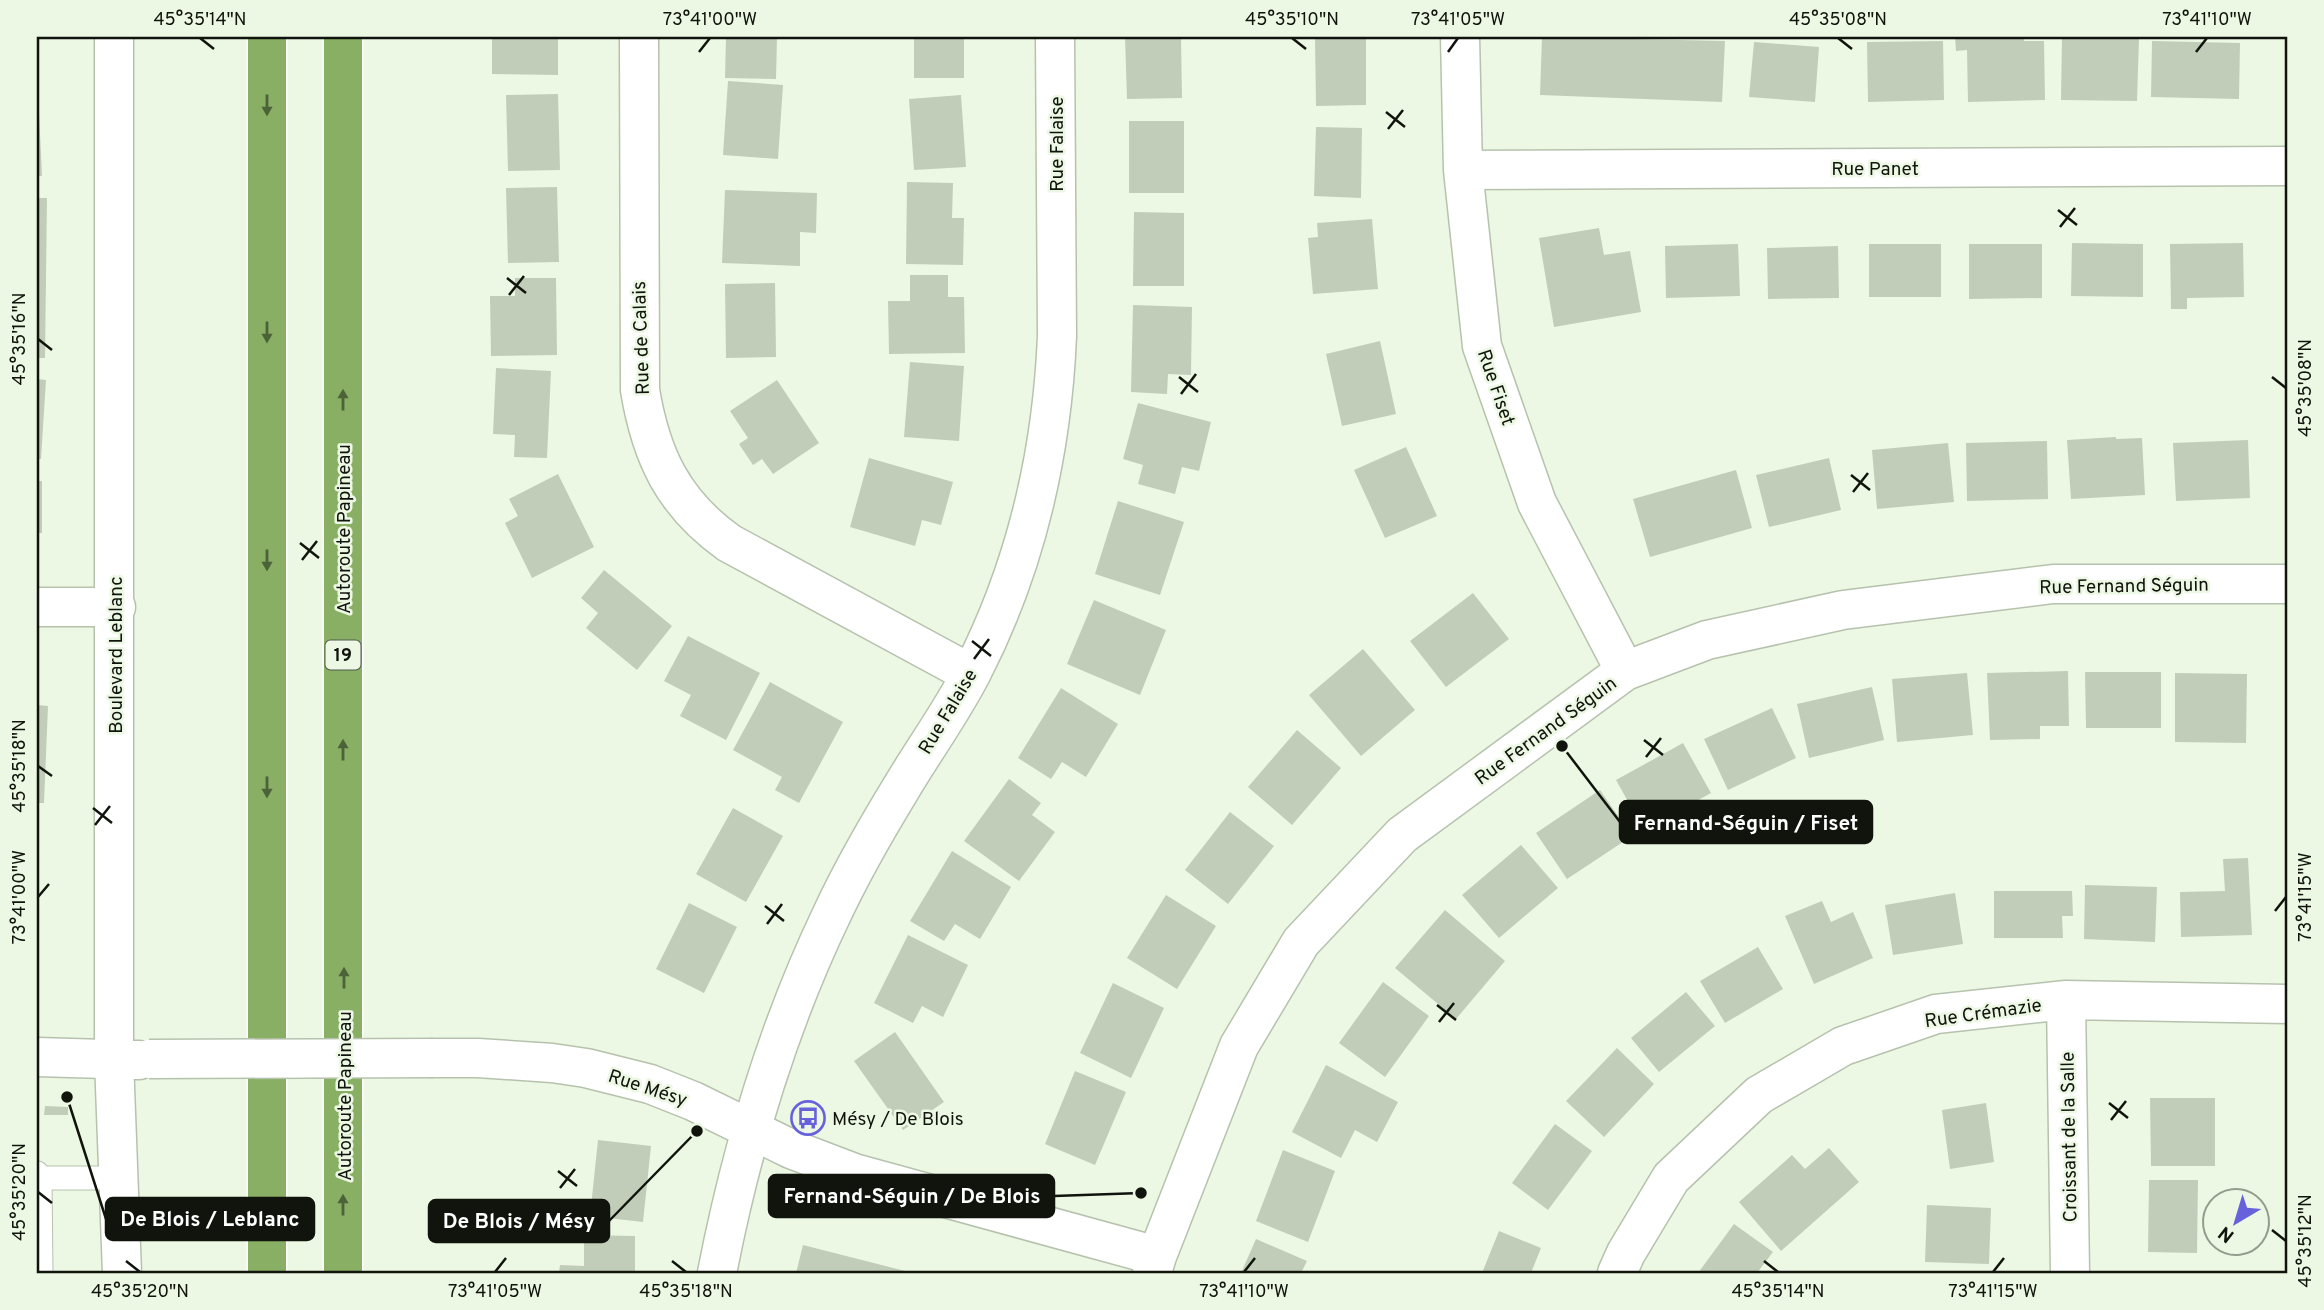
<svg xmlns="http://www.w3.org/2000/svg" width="2324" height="1310" viewBox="0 0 2324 1310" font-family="Overpass,sans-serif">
	<rect width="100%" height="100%" fill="#ecf8e3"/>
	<path fill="#c2cdb9" d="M 492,37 L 558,37 L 558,75 L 492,74 Z
		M 726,37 L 777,37 L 776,79 L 725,78 Z
		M 914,37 L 964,37 L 964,78 L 914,78 Z
		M 1125,37 L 1181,37 L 1182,98 L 1127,99 Z
		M 1315,37 L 1366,37 L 1366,105 L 1316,106 Z
		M 1542,37 L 1725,41 L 1722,102 L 1540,95 Z
		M 1955,37 L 2024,37 L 2024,41 L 2044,41 L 2045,100 L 1968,102 L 1967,50 L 1956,51 Z
		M 2062,37 L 2139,39 L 2137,101 L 2061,100 Z
		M 1943,41 L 1944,100 L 1868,102 L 1867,42 Z
		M 2152,41 L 2240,43 L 2239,99 L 2151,97 Z
		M 1754,42 L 1819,47 L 1815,102 L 1749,97 Z
		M 728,81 L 783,85 L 778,159 L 723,155 Z
		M 558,94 L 560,170 L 508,171 L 506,95 Z
		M 961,95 L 966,167 L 914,170 L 909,99 Z
		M 39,112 L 42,176 L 37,176 L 37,113 Z
		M 1129,121 L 1184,121 L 1184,193 L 1129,193 Z
		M 1316,127 L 1362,128 L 1361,198 L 1314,196 Z
		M 907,182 L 953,183 L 952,218 L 964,218 L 963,265 L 906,264 Z
		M 557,187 L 559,262 L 508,263 L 506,188 Z
		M 725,190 L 817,193 L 816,233 L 800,232 L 800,266 L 722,263 Z
		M 37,198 L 47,198 L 45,358 L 37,358 Z
		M 1134,212 L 1184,213 L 1184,286 L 1133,286 Z
		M 1372,219 L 1378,289 L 1313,294 L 1308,238 L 1318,237 L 1317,223 Z
		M 1599,228 L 1604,255 L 1630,251 L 1641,312 L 1554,327 L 1539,238 Z
		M 2072,243 L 2143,244 L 2143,297 L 2071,296 Z
		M 2243,243 L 2244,297 L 2187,298 L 2187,309 L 2171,309 L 2170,244 Z
		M 1738,244 L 1740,296 L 1666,298 L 1665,246 Z
		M 1869,244 L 1941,244 L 1941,297 L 1869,297 Z
		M 1969,244 L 2042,244 L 2042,298 L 1969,299 Z
		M 1838,246 L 1839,298 L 1768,299 L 1767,248 Z
		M 910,275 L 948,275 L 948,297 L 964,297 L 965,353 L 889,354 L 888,301 L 910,301 Z
		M 515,278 L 556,278 L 557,355 L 491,356 L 490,296 L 515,296 Z
		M 775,283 L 776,357 L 726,358 L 725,284 Z
		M 1133,305 L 1192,307 L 1191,375 L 1168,374 L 1167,394 L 1131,392 Z
		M 1380,341 L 1396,414 L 1342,426 L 1326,354 Z
		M 910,362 L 964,366 L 959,441 L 904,437 Z
		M 496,368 L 551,371 L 547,458 L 514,457 L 515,435 L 493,434 Z
		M 37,379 L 46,380 L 41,459 L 37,459 Z
		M 777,380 L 819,443 L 773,474 L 762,459 L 753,465 L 739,444 L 748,438 L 730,411 Z
		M 1138,403 L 1211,422 L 1199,471 L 1182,467 L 1175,494 L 1138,484 L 1143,465 L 1123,459 Z
		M 2116,437 L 2116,439 L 2142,438 L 2145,495 L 2071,499 L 2067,440 Z
		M 2248,440 L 2250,498 L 2176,501 L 2173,443 Z
		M 2047,441 L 2048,499 L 1967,501 L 1966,443 Z
		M 1948,443 L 1954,502 L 1877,509 L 1872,450 Z
		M 1406,447 L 1437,516 L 1385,538 L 1354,470 Z
		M 869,458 L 953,482 L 941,525 L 922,520 L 915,546 L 850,527 Z
		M 1829,458 L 1841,510 L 1769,527 L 1756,475 Z
		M 1736,470 L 1752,528 L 1650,557 L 1633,499 Z
		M 558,474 L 594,547 L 532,578 L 505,523 L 518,516 L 509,499 Z
		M 37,481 L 42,481 L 42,533 L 37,533 Z
		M 1118,501 L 1184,522 L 1160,595 L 1095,574 Z
		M 604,570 L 672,626 L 637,670 L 586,628 L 598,613 L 581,598 Z
		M 1473,593 L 1509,639 L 1446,687 L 1410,641 Z
		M 1094,600 L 1166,630 L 1140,695 L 1067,664 Z
		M 688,636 L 760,673 L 726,740 L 680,716 L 691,695 L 664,681 Z
		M 1363,649 L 1415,710 L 1361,756 L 1309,695 Z
		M 2068,671 L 2069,726 L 2040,726 L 2040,739 L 1990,740 L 1987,673 Z
		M 2085,672 L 2161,672 L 2161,728 L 2086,728 Z
		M 1967,673 L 1973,735 L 1897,742 L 1892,679 Z
		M 2175,673 L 2247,674 L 2246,743 L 2175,742 Z
		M 770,682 L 843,722 L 799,803 L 775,790 L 782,777 L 733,750 Z
		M 1872,687 L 1884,740 L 1809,758 L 1797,704 Z
		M 1061,688 L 1118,724 L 1086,777 L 1062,762 L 1051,779 L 1018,758 Z
		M 37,705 L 48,706 L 44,803 L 37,803 Z
		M 1772,708 L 1796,758 L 1728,790 L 1704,739 Z
		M 1297,730 L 1341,768 L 1292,825 L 1248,787 Z
		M 1683,743 L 1711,793 L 1644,830 L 1616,780 Z
		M 1009,779 L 1041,803 L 1032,815 L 1055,832 L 1019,881 L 964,841 Z
		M 1600,790 L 1632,836 L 1567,879 L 1536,833 Z
		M 733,808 L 783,836 L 746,902 L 696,874 Z
		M 1230,812 L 1274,846 L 1228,904 L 1185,870 Z
		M 1521,845 L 1558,888 L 1499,938 L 1462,895 Z
		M 952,851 L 1011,887 L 980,939 L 955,924 L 944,941 L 910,921 Z
		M 2248,858 L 2252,935 L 2181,937 L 2180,892 L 2225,891 L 2223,859 Z
		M 2085,885 L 2157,887 L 2155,942 L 2084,939 Z
		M 1994,891 L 2072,891 L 2073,916 L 2062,916 L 2063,938 L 1994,938 Z
		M 1955,893 L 1963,944 L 1893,955 L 1885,905 Z
		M 1166,895 L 1216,926 L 1177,989 L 1127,958 Z
		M 1822,901 L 1831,922 L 1853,912 L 1873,958 L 1814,984 L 1785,916 Z
		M 689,903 L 737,927 L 704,993 L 656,969 Z
		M 1445,910 L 1505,961 L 1456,1019 L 1395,968 Z
		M 908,935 L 968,965 L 943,1017 L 922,1006 L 913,1023 L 874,1003 Z
		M 1758,947 L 1783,989 L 1725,1023 L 1700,981 Z
		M 1383,982 L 1429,1016 L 1385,1077 L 1339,1043 Z
		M 1113,983 L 1164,1008 L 1131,1078 L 1080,1053 Z
		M 1686,992 L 1715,1026 L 1659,1072 L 1631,1038 Z
		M 895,1032 L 944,1102 L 903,1130 L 854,1061 Z
		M 1617,1048 L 1654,1084 L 1604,1137 L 1566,1101 Z
		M 1326,1065 L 1398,1102 L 1377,1142 L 1355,1130 L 1341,1158 L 1292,1132 Z
		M 1075,1071 L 1126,1092 L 1095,1165 L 1045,1144 Z
		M 2150,1098 L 2215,1098 L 2215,1166 L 2151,1166 Z
		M 1986,1103 L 1994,1162 L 1950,1169 L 1942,1110 Z
		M 45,1106 L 68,1107 L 68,1115 L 44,1115 Z
		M 1555,1124 L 1592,1151 L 1548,1210 L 1512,1183 Z
		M 598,1140 L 651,1146 L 643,1222 L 590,1216 Z
		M 1829,1148 L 1859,1182 L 1781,1251 L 1739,1202 L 1792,1155 L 1805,1169 Z
		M 1283,1150 L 1335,1171 L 1308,1242 L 1256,1221 Z
		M 2149,1180 L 2198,1180 L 2197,1253 L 2148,1252 Z
		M 1927,1205 L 1991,1208 L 1989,1264 L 1925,1262 Z
		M 1734,1224 L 1773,1252 L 1757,1273 L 1698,1273 Z
		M 1499,1231 L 1541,1248 L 1531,1273 L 1482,1273 Z
		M 584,1235 L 635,1236 L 635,1273 L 559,1273 L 560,1265 L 584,1266 Z
		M 1256,1239 L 1307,1261 L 1301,1273 L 1241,1273 Z
		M 803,1245 L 909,1272 L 909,1273 L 796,1273 Z"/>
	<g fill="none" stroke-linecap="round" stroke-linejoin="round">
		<g stroke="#b7c2ae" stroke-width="25">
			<path id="lane" d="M 37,1173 L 40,1178 L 118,1178
				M 40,1178 L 41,1273"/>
		</g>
		<g stroke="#b7c2ae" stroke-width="41">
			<path id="street" d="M 114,37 L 114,1060 L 122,1273
				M 639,37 L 640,390 C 651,456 673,503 729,543 L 971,674
				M 1460,37 L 1463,170 L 1482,346 L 1537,503 L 1625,671
				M 1463,170 L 2287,166
				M 37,607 L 116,607
				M 2066,1000 L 2070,1273
				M 37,1057 L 139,1060
				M 433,1058 L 478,1058 L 552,1063 L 586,1068 L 650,1084 L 693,1101 L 791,1149 L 854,1173 L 1157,1256
				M 717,1273 C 741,1150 777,1029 831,916 C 851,873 875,831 900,790 C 923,751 951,713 972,672 C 1026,567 1052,454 1057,336 L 1055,37
				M 1152,1273 L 1157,1256 L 1239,1046 L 1301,942 L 1402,835 L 1625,671 L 1707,640 L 1843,610 L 2053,584 L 2287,584
				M 1617,1273 L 1626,1253 L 1671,1178 L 1759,1095 L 1843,1046 L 1936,1014 L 2066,1000 L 2287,1004"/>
		</g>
		<g stroke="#fff" stroke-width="41">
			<path id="highway" d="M 343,37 L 343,1273
				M 267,1273 L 267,37"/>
		</g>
		<use href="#lane" stroke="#fff" stroke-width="23"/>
		<use href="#street" stroke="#fff" stroke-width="38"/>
		<use href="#highway" stroke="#88af64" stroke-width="38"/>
		<g stroke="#b7c2ae" stroke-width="41" stroke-linecap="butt">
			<path id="street-bridge" d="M 149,1059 L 433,1058"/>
		</g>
		<use href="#street-bridge" stroke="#fff" stroke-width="38"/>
	</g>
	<defs><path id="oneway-solid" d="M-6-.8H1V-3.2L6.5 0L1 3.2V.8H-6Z" transform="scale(1.75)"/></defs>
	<g fill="#4c6238">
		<use href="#oneway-solid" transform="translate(267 105) rotate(90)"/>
		<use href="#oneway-solid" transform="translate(267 332) rotate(90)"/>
		<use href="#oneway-solid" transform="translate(343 400) rotate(-90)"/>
		<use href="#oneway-solid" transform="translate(267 560) rotate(90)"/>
		<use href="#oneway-solid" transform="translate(343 750) rotate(-90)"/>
		<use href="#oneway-solid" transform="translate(267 787) rotate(90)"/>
		<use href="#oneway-solid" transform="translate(344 978) rotate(-90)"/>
		<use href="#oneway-solid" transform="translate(343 1205) rotate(-90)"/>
	</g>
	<path fill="none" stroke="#10140d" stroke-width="2.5" d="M 200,38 L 214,49M 1292,38 L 1306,49M 1838,38 L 1852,49M 699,52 L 710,38M 1448,52 L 1458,38M 2196,52 L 2207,38M 1386,112 L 1405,127M 1388,129 L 1403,110M 2058,210 L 2077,225M 2060,227 L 2075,208M 507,278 L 526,293M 509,295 L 524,276M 38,339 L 52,350M 1179,377 L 1198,392M 2272,377 L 2286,388M 1181,394 L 1196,374M 1851,475 L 1870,490M 1853,492 L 1868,473M 300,543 L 319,558M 302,560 L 317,541M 972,641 L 991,656M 974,659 L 989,639M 1644,740 L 1663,755M 1646,757 L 1661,738M 38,766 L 52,776M 93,808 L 112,823M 95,825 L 110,806M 38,897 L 49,884M 765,906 L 784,921M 2275,911 L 2286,897M 767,924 L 782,904M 1437,1005 L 1456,1020M 1439,1022 L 1454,1003M 2109,1103 L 2128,1118M 2111,1120 L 2126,1101M 558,1171 L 577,1186M 560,1188 L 575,1169M 38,1192 L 52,1203M 2272,1230 L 2286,1241M 126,1261 L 140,1272M 672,1261 L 686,1272M 1764,1261 L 1778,1272M 495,1272 L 506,1258M 1244,1272 L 1255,1258M 1993,1272 L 2004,1258"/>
	<defs>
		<g id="bus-ring" transform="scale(1.75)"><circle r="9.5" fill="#ecf8e3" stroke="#6762dc" stroke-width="1.5"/><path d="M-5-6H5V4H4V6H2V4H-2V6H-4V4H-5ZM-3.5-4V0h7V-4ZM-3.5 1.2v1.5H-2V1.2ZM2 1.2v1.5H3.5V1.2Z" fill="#6762dc"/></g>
	</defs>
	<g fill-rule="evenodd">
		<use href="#bus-ring" x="808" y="1118"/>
	</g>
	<g text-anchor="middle" stroke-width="5" stroke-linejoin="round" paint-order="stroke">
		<rect fill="#ecf8e3" stroke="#52584d" stroke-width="2" x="325.5" y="640.5" width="35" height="29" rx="5"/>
		<g font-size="18" font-weight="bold" fill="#10140d">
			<text x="343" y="661">19</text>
		</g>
		<g font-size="19" fill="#10140d" stroke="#ecf8e3">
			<text transform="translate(1056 144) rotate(-90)" y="7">Rue Falaise</text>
			<text x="1875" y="175">Rue Panet</text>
			<text transform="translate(640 338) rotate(-92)" y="7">Rue de Calais</text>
			<text transform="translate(1497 387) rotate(71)" y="7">Rue Fiset</text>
			<text transform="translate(343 529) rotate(-90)" y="7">Autoroute Papineau</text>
			<text transform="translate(2124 585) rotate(-1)" y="7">Rue Fernand Séguin</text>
			<text transform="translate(115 655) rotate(-90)" y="7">Boulevard Leblanc</text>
			<text transform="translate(947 711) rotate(-59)" y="7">Rue Falaise</text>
			<text transform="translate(1545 730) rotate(-36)" y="7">Rue Fernand Séguin</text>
			<text transform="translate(1983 1012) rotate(-8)" y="7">Rue Crémazie</text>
			<text transform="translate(648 1087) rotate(18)" y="7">Rue Mésy</text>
			<text transform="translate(344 1096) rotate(-90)" y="7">Autoroute Papineau</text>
			<text transform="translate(2068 1137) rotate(-91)" y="7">Croissant de la Salle</text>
		</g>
		<g font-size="19" fill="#10140d" stroke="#ecf8e3" text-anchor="start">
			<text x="832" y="1125">Mésy / De Blois</text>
		</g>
	</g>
	<path fill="none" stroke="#10140d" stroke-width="2.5" d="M1562 746L1620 822M1141 1193L1054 1196M67 1097L106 1219M697 1131L609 1221"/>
	<g fill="#10140d" stroke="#ecf8e3" stroke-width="2.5">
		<circle cx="1562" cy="746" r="7"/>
		<circle cx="1141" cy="1193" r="7"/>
		<circle cx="67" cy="1097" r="7"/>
		<circle cx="697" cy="1131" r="7"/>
	</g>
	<g fill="#10140d" stroke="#10140d" stroke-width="2.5">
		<rect x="1620" y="801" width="252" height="42" rx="7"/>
		<rect x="769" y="1175" width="285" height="42" rx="7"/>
		<rect x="106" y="1198" width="208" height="42" rx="7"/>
		<rect x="429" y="1200" width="180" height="42" rx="7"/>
	</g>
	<g font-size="21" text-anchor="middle" font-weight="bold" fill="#fff">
		<text x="1746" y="830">Fernand-Séguin / Fiset</text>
		<text x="912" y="1203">Fernand-Séguin / De Blois</text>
		<text x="210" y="1226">De Blois / Leblanc</text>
		<text x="519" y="1228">De Blois / Mésy</text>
	</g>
	<rect width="2324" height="1310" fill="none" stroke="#ecf8e3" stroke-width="77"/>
	<g transform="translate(2236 1222) rotate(218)"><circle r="33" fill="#ecf8e3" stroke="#949d8d" stroke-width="2"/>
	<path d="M0-5L12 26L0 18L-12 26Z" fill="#6762dc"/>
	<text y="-10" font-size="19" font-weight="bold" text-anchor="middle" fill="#10140d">N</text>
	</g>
	<rect x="38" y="38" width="2248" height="1234" fill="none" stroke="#10140d" stroke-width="2.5"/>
	<g font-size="18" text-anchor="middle" fill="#10140d">
		<text x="200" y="25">45°35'14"N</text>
		<text x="710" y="25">73°41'00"W</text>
		<text x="1292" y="25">45°35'10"N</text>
		<text x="1458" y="25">73°41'05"W</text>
		<text x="1838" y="25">45°35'08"N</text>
		<text x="2207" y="25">73°41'10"W</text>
		<text transform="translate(19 339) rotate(-90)" y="6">45°35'16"N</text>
		<text transform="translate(2305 388) rotate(-90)" y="6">45°35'08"N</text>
		<text transform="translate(19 766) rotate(-90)" y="6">45°35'18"N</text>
		<text transform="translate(2305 897) rotate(-90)" y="6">73°41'15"W</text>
		<text transform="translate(19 897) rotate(-90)" y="6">73°41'00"W</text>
		<text transform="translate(19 1192) rotate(-90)" y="6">45°35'20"N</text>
		<text transform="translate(2305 1241) rotate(-90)" y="6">45°35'12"N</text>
		<text x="140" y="1297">45°35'20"N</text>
		<text x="495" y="1297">73°41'05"W</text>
		<text x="686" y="1297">45°35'18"N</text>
		<text x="1244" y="1297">73°41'10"W</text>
		<text x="1778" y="1297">45°35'14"N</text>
		<text x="1993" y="1297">73°41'15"W</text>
	</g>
</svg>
